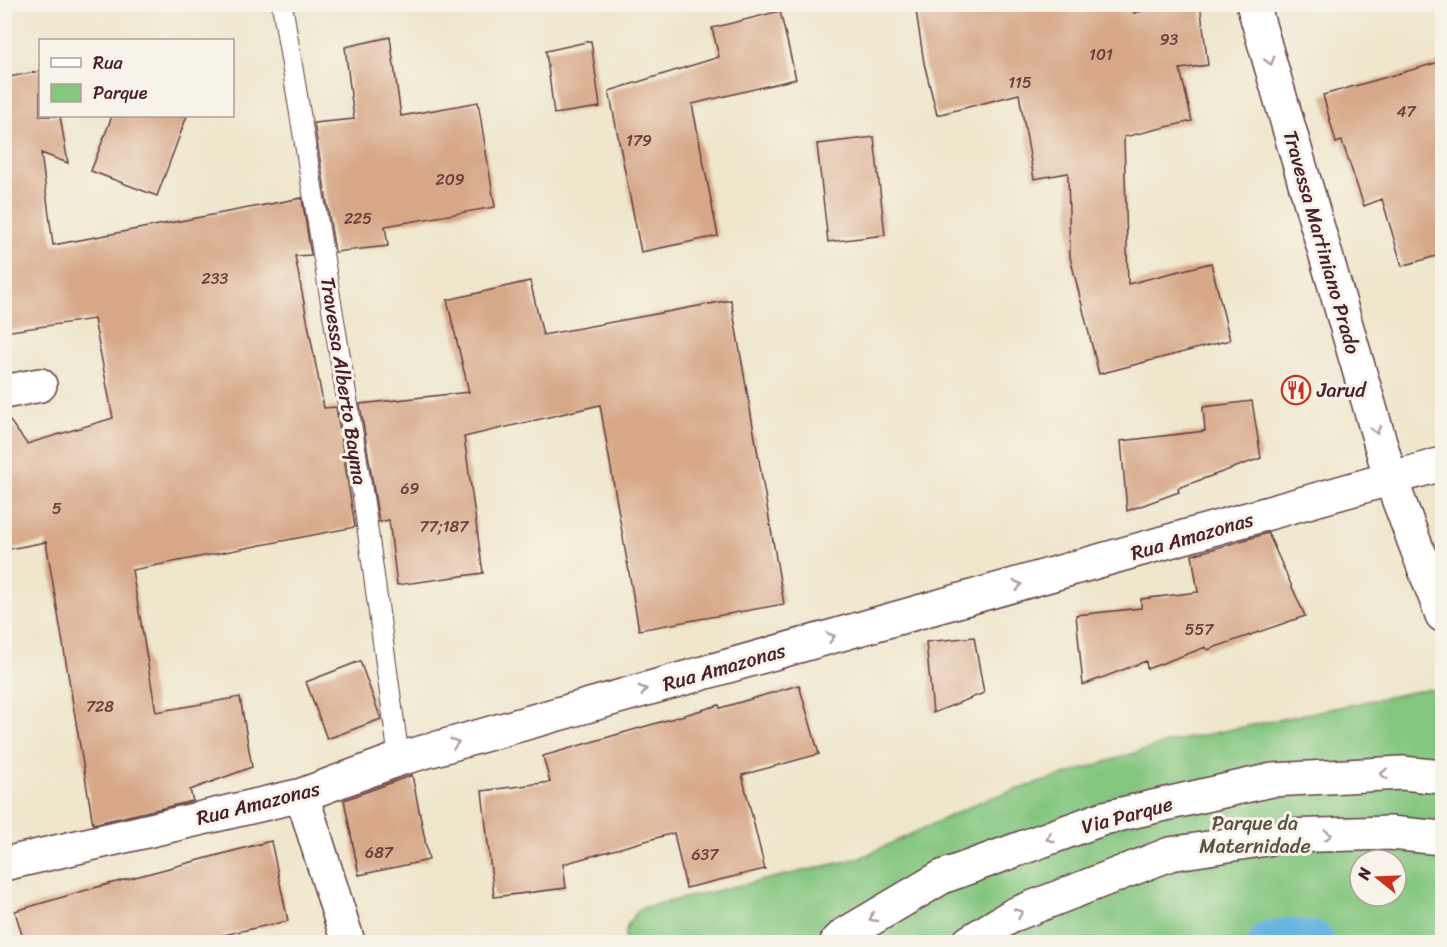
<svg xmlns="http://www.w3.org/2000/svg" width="1447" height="947" viewBox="0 0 1447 947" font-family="Sriracha,sans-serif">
	<rect width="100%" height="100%" fill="#f7f3e8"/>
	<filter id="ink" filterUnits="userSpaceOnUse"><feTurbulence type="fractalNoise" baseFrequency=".0167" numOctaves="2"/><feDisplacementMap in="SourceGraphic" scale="12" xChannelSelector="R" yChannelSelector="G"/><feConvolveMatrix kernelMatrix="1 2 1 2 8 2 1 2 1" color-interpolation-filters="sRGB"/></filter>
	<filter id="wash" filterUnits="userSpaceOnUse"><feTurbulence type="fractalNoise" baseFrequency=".008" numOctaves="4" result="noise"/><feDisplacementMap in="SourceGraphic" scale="24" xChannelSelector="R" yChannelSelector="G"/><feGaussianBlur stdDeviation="1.35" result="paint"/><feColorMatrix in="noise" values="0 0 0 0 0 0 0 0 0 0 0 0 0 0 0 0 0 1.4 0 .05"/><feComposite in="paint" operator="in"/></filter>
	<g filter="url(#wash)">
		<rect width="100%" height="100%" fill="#efe6cc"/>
		<path fill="#84c67f" stroke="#677255" stroke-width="1.5" fill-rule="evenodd" d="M 1427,689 L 1442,693 L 1442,942 L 625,942 C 624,927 630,919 641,908 L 860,858 L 984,800 L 1170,742 ZM 1360,860 L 1396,860 L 1396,896 L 1360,896 Z"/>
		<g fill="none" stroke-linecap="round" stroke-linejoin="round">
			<path stroke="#67b4e0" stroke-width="42" d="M 1269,942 L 1290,939 L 1314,942"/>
		</g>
		<g id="blocks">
			<path fill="#d7a888" d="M 915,4 L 1132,4 L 1134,13 L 1173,4 L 1200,4 L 1208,65 L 1180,69 L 1192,121 L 1124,137 L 1128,284 L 1211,263 L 1230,340 L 1099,374 L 1070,257 L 1068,173 L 1034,179 L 1019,94 L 937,115 L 924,63 Z
				M 780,11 L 796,79 L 692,104 L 718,236 L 641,252 L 609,91 L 719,57 L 712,28 Z
				M 390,37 L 401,116 L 478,102 L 495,207 L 385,226 L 388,246 L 335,252 L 314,123 L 354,119 L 345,47 Z
				M 591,41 L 600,107 L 554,114 L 546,51 Z
				M 1443,61 L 1443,254 L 1402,266 L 1382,199 L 1364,206 L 1342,141 L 1336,143 L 1323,95 Z
				M 40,71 L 40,116 L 60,116 L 68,163 L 41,153 L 53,245 L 302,198 L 311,255 L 295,256 L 324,408 L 336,407 L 355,527 L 132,570 L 156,712 L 240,697 L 252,767 L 190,790 L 193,801 L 93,824 L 46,542 L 4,550 L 4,413 L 27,444 L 113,418 L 94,319 L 4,332 L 4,78 Z
				M 112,116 L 187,116 L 157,196 L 91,171 Z
				M 874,137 L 885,235 L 828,242 L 817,144 Z
				M 530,281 L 543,335 L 731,300 L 784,604 L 639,630 L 600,405 L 464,437 L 483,573 L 397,585 L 389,520 L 379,522 L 360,404 L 469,392 L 447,300 Z
				M 1252,401 L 1261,458 L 1178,488 L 1179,492 L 1127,511 L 1121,441 L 1205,431 L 1203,407 Z
				M 1268,533 L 1305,616 L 1207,650 L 1206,647 L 1147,669 L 1146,661 L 1083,685 L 1076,615 L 1141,608 L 1141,599 L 1198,592 L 1192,555 Z
				M 974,637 L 984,693 L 933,713 L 926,642 Z
				M 360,661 L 381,719 L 327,739 L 306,682 Z
				M 799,685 L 819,754 L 742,775 L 765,869 L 686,888 L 674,833 L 563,864 L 566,888 L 494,897 L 482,791 L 550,782 L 543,756 L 719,705 L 720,708 Z
				M 412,775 L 429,860 L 359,875 L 344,800 Z
				M 271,841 L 288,921 L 223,935 L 225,942 L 24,942 L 15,911 L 90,889 Z"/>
		</g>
	</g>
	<g filter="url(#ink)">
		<use href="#blocks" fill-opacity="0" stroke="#633d43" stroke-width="1.5"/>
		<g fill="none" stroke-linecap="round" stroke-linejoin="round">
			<g stroke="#633d43" stroke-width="22">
				<path id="service" d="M 282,4 L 364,503 L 399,759"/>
			</g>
			<g stroke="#633d43" stroke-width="36">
				<path id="minor" d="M 1253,4 L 1391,480 L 1442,615
					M 4,392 L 40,385
					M 302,795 L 348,942
					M 4,864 L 302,795 L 399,759 L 1442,464"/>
			</g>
			<g stroke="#633d43" stroke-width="36">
				<path id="tertiary" d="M 837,942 L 844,935 L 942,877 L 1104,818 L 1272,780 L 1402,773 L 1442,777
					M 969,942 L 1013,915 L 1170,854 L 1285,836 L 1390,833 L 1442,838"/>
			</g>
			<use href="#service" stroke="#fff" stroke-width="20"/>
			<use href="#minor" stroke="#fff" stroke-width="33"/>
			<use href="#tertiary" stroke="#fff" stroke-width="33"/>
		</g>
		<defs><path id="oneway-chevron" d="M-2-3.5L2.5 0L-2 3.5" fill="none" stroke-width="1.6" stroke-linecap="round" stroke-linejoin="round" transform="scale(1.5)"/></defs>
		<g stroke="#ae9aa0">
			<use href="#oneway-chevron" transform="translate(1270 61) rotate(74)"/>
			<use href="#oneway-chevron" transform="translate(1376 430) rotate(74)"/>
			<use href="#oneway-chevron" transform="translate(1018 585) rotate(-16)"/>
			<use href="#oneway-chevron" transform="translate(831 637) rotate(-16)"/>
			<use href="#oneway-chevron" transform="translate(643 690) rotate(-16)"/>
			<use href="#oneway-chevron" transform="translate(455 743) rotate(-16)"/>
			<use href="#oneway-chevron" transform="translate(1384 774) rotate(177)"/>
			<use href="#oneway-chevron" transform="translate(1328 835) rotate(-2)"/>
			<use href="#oneway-chevron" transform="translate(1050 838) rotate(160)"/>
			<use href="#oneway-chevron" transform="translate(1019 913) rotate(-23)"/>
			<use href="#oneway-chevron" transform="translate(873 918) rotate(149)"/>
		</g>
	</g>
	<defs>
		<g id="restaurant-ring" transform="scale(1.5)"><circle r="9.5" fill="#f7f3e8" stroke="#c8321e" stroke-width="1.5"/><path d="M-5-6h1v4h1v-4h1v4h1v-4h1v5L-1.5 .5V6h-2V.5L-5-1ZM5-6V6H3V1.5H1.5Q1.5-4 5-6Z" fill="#c8321e"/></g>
	</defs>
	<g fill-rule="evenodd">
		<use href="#restaurant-ring" x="1296" y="390"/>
	</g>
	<g text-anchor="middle" stroke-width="6" stroke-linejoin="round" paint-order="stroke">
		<g font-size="16" fill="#6d4142">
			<text x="1169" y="45">93</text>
			<text x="1101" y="60">101</text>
			<text x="1020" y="88">115</text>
			<text x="1406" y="117">47</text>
			<text x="639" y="146">179</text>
			<text x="450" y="185">209</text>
			<text x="358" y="224">225</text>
			<text x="215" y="284">233</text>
			<text x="410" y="494">69</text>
			<text x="57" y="514">5</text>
			<text x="444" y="532">77;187</text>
			<text x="1199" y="635">557</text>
			<text x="100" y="712">728</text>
			<text x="379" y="858">687</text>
			<text x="705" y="860">637</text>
		</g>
		<g font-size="20" fill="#4a1f2b" stroke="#f7f3e8">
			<text transform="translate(1322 242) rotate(74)" y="7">Travessa Martiniano Prado</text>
			<text transform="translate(344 381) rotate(81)" y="7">Travessa Alberto Bayma</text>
			<text transform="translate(1192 536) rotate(-16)" y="7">Rua Amazonas</text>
			<text transform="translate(724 667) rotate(-16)" y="7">Rua Amazonas</text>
			<text transform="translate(258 803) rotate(-14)" y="7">Rua Amazonas</text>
			<text transform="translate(1127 815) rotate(-15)" y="7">Via Parque</text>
		</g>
		<g font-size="20" fill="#4a1f2b" stroke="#f7f3e8" text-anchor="start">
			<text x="1317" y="397">Jarud</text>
		</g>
		<g font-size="20" fill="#5b5144" stroke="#f7f3e8">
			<text x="1255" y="830">Parque da<tspan x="1255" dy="23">Maternidade</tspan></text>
		</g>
	</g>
	<rect width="1447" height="947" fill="none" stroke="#f7f3e8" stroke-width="24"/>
	<rect x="39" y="39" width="195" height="78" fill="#f7f3e8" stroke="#b29e9c" stroke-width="1.5"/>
	<rect x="51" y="58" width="30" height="9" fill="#ffffff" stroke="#b29e9c" stroke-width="1.5"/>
	<text x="93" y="69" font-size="18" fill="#4a1f2b">Rua</text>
	<rect x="51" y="84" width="30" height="18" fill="#84c67f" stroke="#b29e9c" stroke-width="1.5"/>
	<text x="93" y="99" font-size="18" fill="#4a1f2b">Parque</text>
	<g transform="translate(1378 878) rotate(288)"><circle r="28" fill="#f7f3e8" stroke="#b29e9c" stroke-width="1.5"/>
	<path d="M0-4.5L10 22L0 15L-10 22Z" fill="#c8321e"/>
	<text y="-9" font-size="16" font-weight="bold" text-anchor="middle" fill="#4a1f2b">N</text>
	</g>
</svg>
